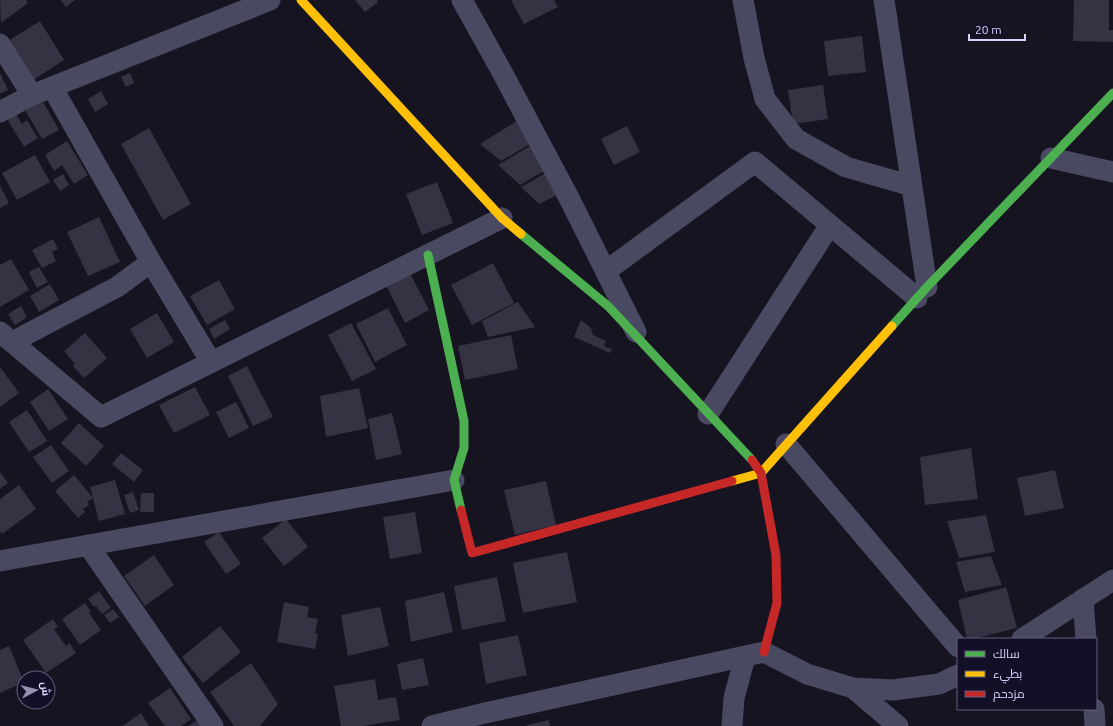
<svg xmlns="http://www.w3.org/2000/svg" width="1113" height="726" viewBox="0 0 1113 726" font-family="Ubuntu,Cairo,sans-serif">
	<rect width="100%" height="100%" fill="#161421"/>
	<path fill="#343243" d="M 0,0 L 26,0 L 28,3 L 1,23 L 0,4 L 1,3 Z
		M 61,0 L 75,0 L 66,7 Z
		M 355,0 L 377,0 L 378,2 L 365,12 Z
		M 511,0 L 554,0 L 558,7 L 524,24 Z
		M 1074,0 L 1109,0 L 1109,30 L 1113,30 L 1113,42 L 1073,41 Z
		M 40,21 L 64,60 L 33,80 L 8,41 Z
		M 862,36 L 866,72 L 828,76 L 824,41 Z
		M 0,73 L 8,90 L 0,94 Z
		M 130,73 L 134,83 L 126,87 L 121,77 Z
		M 823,85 L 828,119 L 793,124 L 788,90 Z
		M 101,91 L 108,104 L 95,112 L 88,99 Z
		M 42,100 L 59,130 L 42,139 L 25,110 Z
		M 16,114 L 22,124 L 27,120 L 38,138 L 24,147 L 7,119 Z
		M 517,121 L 530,144 L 501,161 L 480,144 Z
		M 627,126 L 640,152 L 614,165 L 601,139 Z
		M 149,128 L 191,204 L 163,220 L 121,144 Z
		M 67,141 L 88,175 L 74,184 L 62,165 L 54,171 L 45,155 Z
		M 530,146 L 544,171 L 520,185 L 498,165 Z
		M 35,155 L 50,182 L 17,200 L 2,173 Z
		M 546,173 L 557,195 L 539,204 L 521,187 Z
		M 63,174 L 69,185 L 60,191 L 53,180 Z
		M 437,182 L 453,223 L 422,235 L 406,194 Z
		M 0,186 L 9,203 L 0,208 Z
		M 99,217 L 120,262 L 88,276 L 67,232 Z
		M 53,239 L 58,249 L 52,252 L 56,261 L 42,268 L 32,250 Z
		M 11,259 L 29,290 L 0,307 L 0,265 Z
		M 493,263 L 514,303 L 472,325 L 451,285 Z
		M 39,267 L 48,282 L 37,288 L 29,272 Z
		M 409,271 L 429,310 L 405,323 L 385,283 Z
		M 219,280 L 235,309 L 207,325 L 190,296 Z
		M 50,284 L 59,300 L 39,312 L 30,296 Z
		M 518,302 L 535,327 L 488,337 L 482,321 Z
		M 21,306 L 27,317 L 15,325 L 8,314 Z
		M 388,308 L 407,345 L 375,362 L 356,324 Z
		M 157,313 L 174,342 L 147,358 L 130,329 Z
		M 225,320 L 230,329 L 214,339 L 209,329 Z
		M 581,320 L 591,328 L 593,335 L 606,341 L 604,346 L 612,349 L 610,353 L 574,337 Z
		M 351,323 L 376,369 L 352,381 L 328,335 Z
		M 85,333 L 107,358 L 84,378 L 73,366 L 75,364 L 64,351 Z
		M 511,335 L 518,369 L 465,380 L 458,346 Z
		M 247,366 L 273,417 L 253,426 L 228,376 Z
		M 0,367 L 19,393 L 0,407 Z
		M 195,387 L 210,415 L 174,433 L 159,405 Z
		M 359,388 L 368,428 L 326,437 L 320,396 Z
		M 48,389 L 68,419 L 49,431 L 30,402 Z
		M 236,402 L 249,428 L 229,438 L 216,412 Z
		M 27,410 L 47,441 L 29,452 L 9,422 Z
		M 392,413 L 402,454 L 376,460 L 368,419 Z
		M 79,423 L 104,446 L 86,466 L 61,443 Z
		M 51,445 L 69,471 L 52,483 L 33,457 Z
		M 971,448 L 978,499 L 925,505 L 920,457 Z
		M 121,453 L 143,470 L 134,482 L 112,464 Z
		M 1055,470 L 1064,508 L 1025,516 L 1017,478 Z
		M 0,472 L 8,483 L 0,489 Z
		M 74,475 L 93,498 L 87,502 L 89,505 L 83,509 L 85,512 L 78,518 L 55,491 Z
		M 115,480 L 125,514 L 99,521 L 90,487 Z
		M 546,481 L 556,525 L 515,535 L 504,490 Z
		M 19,485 L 36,509 L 2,534 L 0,531 L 0,499 Z
		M 133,492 L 139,510 L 130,513 L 124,495 Z
		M 141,493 L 154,493 L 154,512 L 140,512 Z
		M 415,512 L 422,553 L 390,559 L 383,517 Z
		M 986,515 L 995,552 L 959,558 L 947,521 Z
		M 286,519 L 308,547 L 284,566 L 262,538 Z
		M 219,532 L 241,564 L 226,574 L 204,542 Z
		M 567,552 L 577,602 L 523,613 L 513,563 Z
		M 154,555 L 174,585 L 145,606 L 124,576 Z
		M 991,556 L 1002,585 L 965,592 L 956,562 Z
		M 497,577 L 506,621 L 462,630 L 454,586 Z
		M 1006,587 L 1017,628 L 973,639 L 967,639 L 958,600 Z
		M 99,591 L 111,608 L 102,614 L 96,606 L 94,607 L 88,599 Z
		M 444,592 L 453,632 L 411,642 L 405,601 Z
		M 284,602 L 309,607 L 307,617 L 318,619 L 315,633 L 318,634 L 315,649 L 277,642 Z
		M 85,603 L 91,612 L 89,613 L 101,630 L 80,645 L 62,619 Z
		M 380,607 L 389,646 L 348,656 L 341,615 Z
		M 113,609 L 119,617 L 110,623 L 104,615 Z
		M 53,619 L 58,627 L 54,629 L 66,646 L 69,643 L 76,653 L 46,673 L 23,640 Z
		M 220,626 L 241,652 L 203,683 L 182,657 Z
		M 518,635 L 527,675 L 486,684 L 479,643 Z
		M 9,646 L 24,682 L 0,693 L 0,650 Z
		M 423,658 L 429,685 L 402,690 L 397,664 Z
		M 251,663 L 278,704 L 260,726 L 234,726 L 210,692 Z
		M 375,679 L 378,700 L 396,697 L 400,720 L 363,726 L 341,726 L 334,686 Z
		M 170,688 L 191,719 L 181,726 L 165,726 L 148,703 Z
		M 141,713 L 149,726 L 122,726 Z
		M 200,719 L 204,726 L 188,726 Z
		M 549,720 L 550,726 L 527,726 L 527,725 Z"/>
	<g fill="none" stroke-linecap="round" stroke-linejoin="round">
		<path stroke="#4a4962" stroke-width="21" d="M 462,0 L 502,72 L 569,198 L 636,332
			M 743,0 L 754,58 L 765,99 L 796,139 L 846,167 L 912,186
			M 884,0 L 927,287
			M 0,44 L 32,95
			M 52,87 L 151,262 L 211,362
			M 0,112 L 32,95 L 270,0
			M 1051,158 L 1113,172
			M 606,271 L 755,162 L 917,298
			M 0,332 L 101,417 L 502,218
			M 12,342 L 117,287 L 151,262
			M 708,414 L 830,225
			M 786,444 L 958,647
			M 88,545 L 213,726
			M 0,561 L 454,480
			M 1083,599 L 1086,639
			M 1022,639 L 1113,580
			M 853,688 L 898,726
			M 1094,709 L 1095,726
			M 432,726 L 485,713 L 764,652 L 807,674 L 853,688 L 893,690 L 939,684 L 958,675
			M 732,726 L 734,698 L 745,657"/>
		<path stroke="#4caf50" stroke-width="9" d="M 521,234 L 608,306 L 752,460
			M 428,255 L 464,421 L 464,448 L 454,480 L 461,510
			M 892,326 L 927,287 L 1113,93"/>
		<path stroke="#ffc107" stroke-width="9" d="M 301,0 L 502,218 L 521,234
			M 732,481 L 761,473 L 892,326"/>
		<path stroke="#c62828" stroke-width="9" d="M 752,460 L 761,473 L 776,555 L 777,603 L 764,652
			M 461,510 L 472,553 L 732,481"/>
	</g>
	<rect x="957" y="638" width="140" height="72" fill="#130f26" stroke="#625e7d"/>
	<rect x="965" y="651" width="20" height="6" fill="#4caf50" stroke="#625e7d"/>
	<text x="993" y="658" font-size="12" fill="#d9d4ff">سالك</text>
	<rect x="965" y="671" width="20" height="6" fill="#ffc107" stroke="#625e7d"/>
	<text x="993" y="678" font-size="12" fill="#d9d4ff">بطيء</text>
	<rect x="965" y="691" width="20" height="6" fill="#c62828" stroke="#625e7d"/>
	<text x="993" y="698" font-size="12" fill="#d9d4ff">مزدحم</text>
	<g transform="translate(36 690) rotate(83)"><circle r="19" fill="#130f26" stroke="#625e7d"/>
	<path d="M0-3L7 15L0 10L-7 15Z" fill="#9591b1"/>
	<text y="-6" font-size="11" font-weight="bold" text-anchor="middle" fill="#d9d4ff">ش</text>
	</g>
	<path d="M969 34v6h56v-6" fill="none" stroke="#d9d4ff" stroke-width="2"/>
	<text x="975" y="34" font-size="12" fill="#d9d4ff" stroke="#130f26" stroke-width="3" paint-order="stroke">20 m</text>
</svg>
